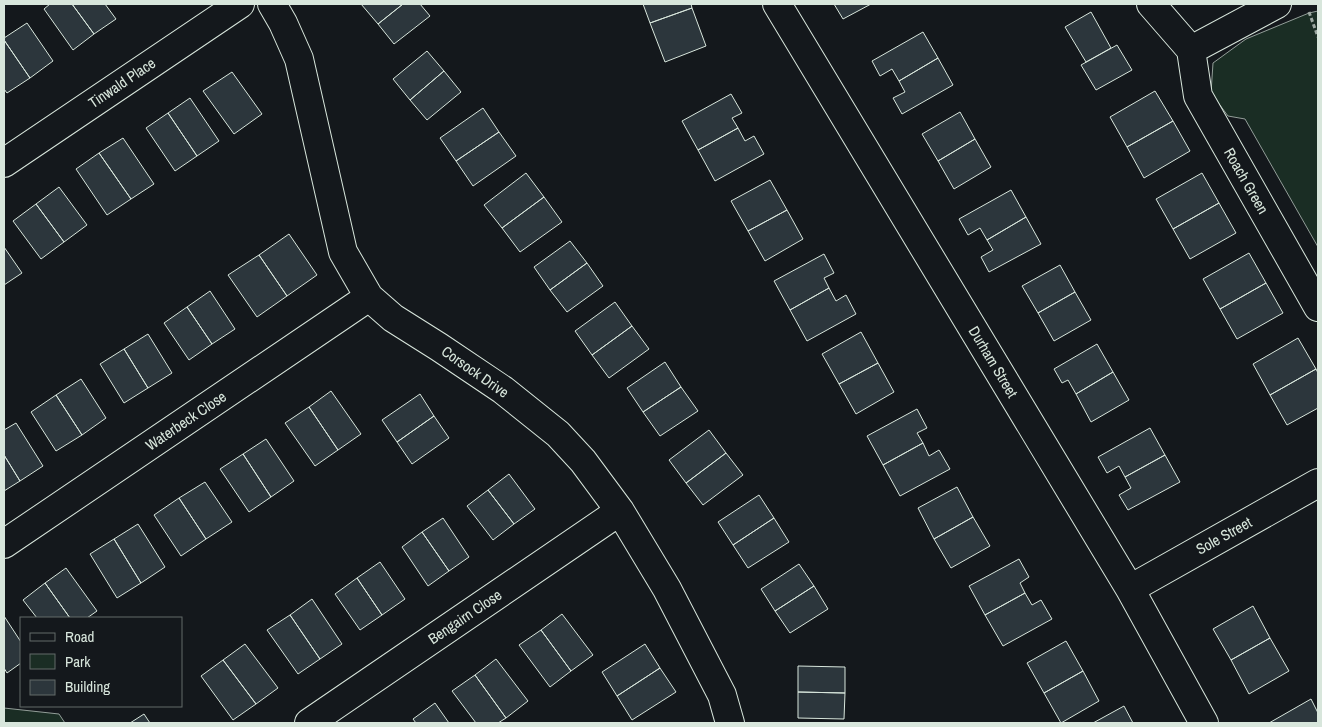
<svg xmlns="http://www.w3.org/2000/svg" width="1322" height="727" viewBox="0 0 1322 727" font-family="'Archivo Narrow',sans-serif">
	<rect width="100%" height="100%" fill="#14181c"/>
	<path fill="#1a2d24" stroke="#939e99" d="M 1318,11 L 1318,247 L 1245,119 L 1228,116 L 1211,93 L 1213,63 L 1246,39 L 1309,13 Z
		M 4,708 L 59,714 L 65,723 L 4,723 Z"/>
	<path fill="#2c363c" stroke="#d8e6dc" d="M 50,4 L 72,4 L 94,34 L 73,50 L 44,9 Z
		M 72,4 L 105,4 L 116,19 L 94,34 Z
		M 361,4 L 403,4 L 378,24 Z
		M 403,4 L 420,4 L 430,16 L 394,44 L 378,24 Z
		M 643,4 L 691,4 L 692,8 L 650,23 Z
		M 834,4 L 871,4 L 843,19 Z
		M 692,8 L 706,46 L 665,62 L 650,23 Z
		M 1091,12 L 1111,48 L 1086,62 L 1065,27 Z
		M 27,23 L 53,61 L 30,78 L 4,40 L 4,38 Z
		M 923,32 L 938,58 L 899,81 L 892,69 L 880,76 L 872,61 Z
		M 4,40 L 30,78 L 7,93 L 4,89 Z
		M 1117,45 L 1132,70 L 1096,90 L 1081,65 Z
		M 427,51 L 444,71 L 410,100 L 393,79 Z
		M 938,58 L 953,85 L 902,114 L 893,98 L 905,92 L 899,81 Z
		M 444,71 L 461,92 L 427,120 L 410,100 Z
		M 232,72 L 262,114 L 234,134 L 203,91 Z
		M 1155,91 L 1173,121 L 1127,147 L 1110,117 Z
		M 731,94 L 742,113 L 732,118 L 738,128 L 698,150 L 682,121 Z
		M 190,98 L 219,141 L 197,156 L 168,113 Z
		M 483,108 L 499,132 L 456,161 L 440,138 Z
		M 960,112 L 975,139 L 938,161 L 922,134 Z
		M 168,113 L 197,156 L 175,171 L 146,128 Z
		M 1173,121 L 1190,151 L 1144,178 L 1127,147 Z
		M 738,128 L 745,141 L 754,136 L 764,154 L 715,181 L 698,150 Z
		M 499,132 L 516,156 L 473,186 L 456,161 Z
		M 123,138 L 154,184 L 131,199 L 99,153 Z
		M 975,139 L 991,167 L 954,189 L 938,161 Z
		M 99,153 L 131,199 L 107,215 L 76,169 Z
		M 526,173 L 544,197 L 502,228 L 484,205 Z
		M 1202,173 L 1219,203 L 1173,229 L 1156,199 Z
		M 770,180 L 787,210 L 748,231 L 731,201 Z
		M 59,187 L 87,225 L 64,242 L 36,204 Z
		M 1011,190 L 1026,217 L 987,240 L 980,228 L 968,235 L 959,219 Z
		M 544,197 L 562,222 L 520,252 L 502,228 Z
		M 1219,203 L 1236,233 L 1190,259 L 1173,229 Z
		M 36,204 L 64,242 L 41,259 L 13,221 Z
		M 787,210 L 803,239 L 765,261 L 748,231 Z
		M 1026,217 L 1041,244 L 989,272 L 981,257 L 993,250 L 987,240 Z
		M 289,234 L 317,275 L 287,296 L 259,255 Z
		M 570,241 L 587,263 L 550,290 L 534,267 Z
		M 4,247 L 22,273 L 4,285 Z
		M 1249,253 L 1266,283 L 1220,309 L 1203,279 Z
		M 824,254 L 834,273 L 824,278 L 829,288 L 790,310 L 774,281 Z
		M 259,255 L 287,296 L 257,317 L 228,275 Z
		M 587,263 L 603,286 L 567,312 L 550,290 Z
		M 1060,265 L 1075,292 L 1038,313 L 1022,286 Z
		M 1266,283 L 1283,313 L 1237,339 L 1220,309 Z
		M 829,288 L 836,301 L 846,295 L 856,314 L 807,341 L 790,310 Z
		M 210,291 L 235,329 L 212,344 L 187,307 Z
		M 1075,292 L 1091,320 L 1054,341 L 1038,313 Z
		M 615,302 L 632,326 L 592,355 L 575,331 Z
		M 187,307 L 212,344 L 189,360 L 164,323 Z
		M 632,326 L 649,349 L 609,378 L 592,355 Z
		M 861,332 L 878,363 L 839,384 L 822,354 Z
		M 148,334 L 172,373 L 148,388 L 124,349 Z
		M 1298,338 L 1316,369 L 1270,395 L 1253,364 Z
		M 1097,344 L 1113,372 L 1076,394 L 1068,380 L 1062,383 L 1054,369 Z
		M 124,349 L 148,388 L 124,403 L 100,364 Z
		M 665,362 L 681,387 L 643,412 L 627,388 Z
		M 878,363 L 894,392 L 856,414 L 839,384 Z
		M 1316,369 L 1318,373 L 1318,408 L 1287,425 L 1270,395 Z
		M 1113,372 L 1129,400 L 1091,422 L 1076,394 Z
		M 81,379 L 106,418 L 82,435 L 56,395 Z
		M 681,387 L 698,411 L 660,436 L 643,412 Z
		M 331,391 L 361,434 L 338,450 L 309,407 Z
		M 420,394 L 434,416 L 397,442 L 382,420 Z
		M 56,395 L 82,435 L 56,451 L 31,412 Z
		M 309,407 L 338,450 L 315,466 L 285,423 Z
		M 917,409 L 927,428 L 917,433 L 923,443 L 883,465 L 867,436 Z
		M 434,416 L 449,438 L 412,464 L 397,442 Z
		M 16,423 L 43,466 L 20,481 L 4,455 L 4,430 Z
		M 1150,428 L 1165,455 L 1125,477 L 1119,466 L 1107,473 L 1098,457 Z
		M 709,430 L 726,453 L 686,483 L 669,460 Z
		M 266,439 L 294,481 L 271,497 L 243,454 Z
		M 923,443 L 929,456 L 939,450 L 950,469 L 900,496 L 883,465 Z
		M 726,453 L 743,475 L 703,505 L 686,483 Z
		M 243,454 L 271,497 L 249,512 L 220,469 Z
		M 4,455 L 20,481 L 4,491 Z
		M 1165,455 L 1180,482 L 1128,510 L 1119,495 L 1131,488 L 1125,477 Z
		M 509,474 L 535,509 L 514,524 L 488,490 Z
		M 205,482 L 232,522 L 206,539 L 179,498 Z
		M 957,487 L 973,517 L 934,539 L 918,508 Z
		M 488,490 L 514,524 L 493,540 L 467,506 Z
		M 759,495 L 774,518 L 733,545 L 718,522 Z
		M 179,498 L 206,539 L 181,556 L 154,515 Z
		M 973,517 L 990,546 L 951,568 L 934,539 Z
		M 443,518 L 469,557 L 449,571 L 422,532 Z
		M 774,518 L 789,542 L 748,568 L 733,545 Z
		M 138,524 L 165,567 L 141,583 L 114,539 Z
		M 422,532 L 449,571 L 428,586 L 402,547 Z
		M 114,539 L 141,583 L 117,598 L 90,554 Z
		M 1019,559 L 1029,577 L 1020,583 L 1025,593 L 985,615 L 969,586 Z
		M 380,562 L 405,599 L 382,615 L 357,578 Z
		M 799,564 L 814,586 L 775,611 L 761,589 Z
		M 66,568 L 97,611 L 87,618 L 70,618 L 45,583 Z
		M 357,578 L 382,615 L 360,630 L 335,594 Z
		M 45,583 L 70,618 L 37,618 L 23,600 Z
		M 814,586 L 828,609 L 790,633 L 775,611 Z
		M 1025,593 L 1032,605 L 1041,600 L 1052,619 L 1003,646 L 985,615 Z
		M 312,599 L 342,644 L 320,659 L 290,615 Z
		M 1253,606 L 1270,638 L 1231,660 L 1213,629 Z
		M 562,614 L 593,655 L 571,671 L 541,630 Z
		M 290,615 L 320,659 L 298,674 L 267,630 Z
		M 4,616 L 21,642 L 21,663 L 7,673 L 4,668 Z
		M 541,630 L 571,671 L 550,687 L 519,645 Z
		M 1270,638 L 1289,671 L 1249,694 L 1231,660 Z
		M 1066,641 L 1083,671 L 1044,693 L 1027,663 Z
		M 245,644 L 278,688 L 256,704 L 223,660 Z
		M 645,644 L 660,668 L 617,696 L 602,672 Z
		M 496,659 L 528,701 L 506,718 L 475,675 Z
		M 223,660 L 256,704 L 233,720 L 201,676 Z
		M 798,666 L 845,667 L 845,693 L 798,692 Z
		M 660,668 L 676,692 L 632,720 L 617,696 Z
		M 1083,671 L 1099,701 L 1061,723 L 1044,693 Z
		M 475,675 L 506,718 L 498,723 L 476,723 L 452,691 Z
		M 798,692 L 845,693 L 844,719 L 798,718 Z
		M 1311,699 L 1318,713 L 1318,723 L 1269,723 Z
		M 435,703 L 449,723 L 416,723 L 413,719 Z
		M 1124,706 L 1133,723 L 1093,723 Z
		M 144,714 L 150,723 L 130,723 Z"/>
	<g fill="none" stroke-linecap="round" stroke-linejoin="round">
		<g stroke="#d8e6dc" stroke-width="30">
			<path id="minor" d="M 272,4 L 283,23 L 299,59 L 343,252 L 369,297 L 393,318 L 439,347 L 503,390 L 558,434 L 583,461 L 620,511 L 667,589 L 722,695 L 730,723
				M 777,4 L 1130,589 L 1204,723
				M 1151,4 L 1191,50 L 1198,96 L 1318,307
				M 1191,50 L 1277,4
				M 4,163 L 240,4
				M 4,544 L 369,297
				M 1130,589 L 1318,483
				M 309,723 L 620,511"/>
		</g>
		<path stroke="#9da8a2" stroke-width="3" stroke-dasharray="4 2.5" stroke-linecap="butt" d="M 1309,12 L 1318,37"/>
		<use href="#minor" stroke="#14181c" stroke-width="28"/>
	</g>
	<g text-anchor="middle" stroke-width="4" stroke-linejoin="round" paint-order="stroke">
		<g font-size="15" fill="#d8e6dc" stroke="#14181c">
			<text transform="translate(122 83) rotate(-34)" y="5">Tinwald Place</text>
			<text transform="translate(1246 181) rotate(60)" y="5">Roach Green</text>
			<text transform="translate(993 362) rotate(59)" y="5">Durham Street</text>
			<text transform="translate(475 372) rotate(35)" y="5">Corsock Drive</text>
			<text transform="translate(186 421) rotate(-34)" y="5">Waterbeck Close</text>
			<text transform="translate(1224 536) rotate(-29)" y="5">Sole Street</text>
			<text transform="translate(465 617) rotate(-34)" y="5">Bengairn Close</text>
		</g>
	</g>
	<rect width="1322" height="727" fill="none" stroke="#d8e6dc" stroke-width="10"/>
	<rect x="20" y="617" width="162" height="90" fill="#14181c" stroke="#626a69"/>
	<rect x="30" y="633" width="25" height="8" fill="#14181c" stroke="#626a69"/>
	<text x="65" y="642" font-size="15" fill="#d8e6dc">Road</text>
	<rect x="30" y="654" width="25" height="15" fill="#1a2d24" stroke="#626a69"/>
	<text x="65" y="667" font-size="15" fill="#d8e6dc">Park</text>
	<rect x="30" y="680" width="25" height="15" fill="#2c363c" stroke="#626a69"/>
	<text x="65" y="692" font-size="15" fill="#d8e6dc">Building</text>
</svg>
